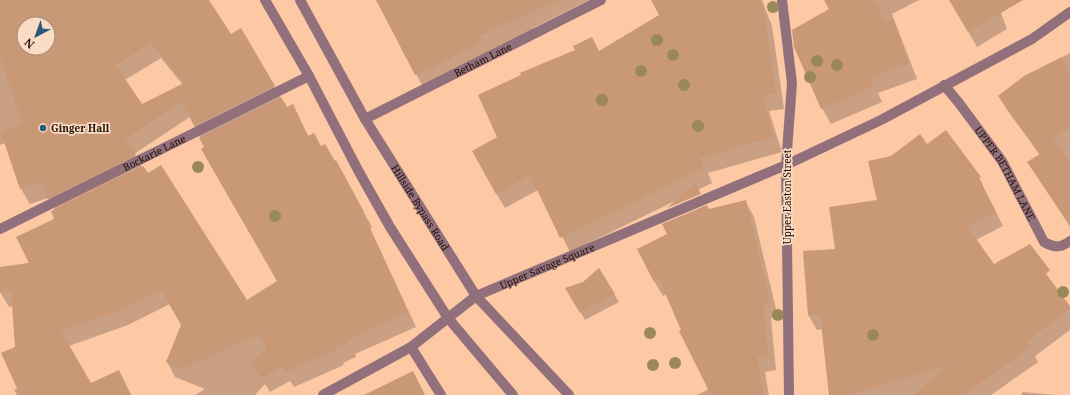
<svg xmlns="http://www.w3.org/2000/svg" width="1070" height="395" viewBox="0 0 1070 395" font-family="'Noto Serif',serif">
	<rect width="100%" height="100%" fill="#fcc9a4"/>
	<path fill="#0003" fill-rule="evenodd" d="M 0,0 L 208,0 L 231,35 L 241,30 L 287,109 L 292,106 L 309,137 L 321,147 L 344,176 L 372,227 L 370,228 L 416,327 L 355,354 L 356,357 L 343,363 L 344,365 L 294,387 L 290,381 L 270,392 L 265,384 L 255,395 L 195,395 L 205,389 L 175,377 L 167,362 L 182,325 L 170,304 L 128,325 L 69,346 L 90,384 L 120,374 L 131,395 L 17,395 L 14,390 L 18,388 L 13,306 L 9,307 L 0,292 L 0,268 L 30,263 L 55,219 L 55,210 L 48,198 L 30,204 L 21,189 L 6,143 L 0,145 ZM 24,24 L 48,24 L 48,48 L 24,48 ZM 161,58 L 183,85 L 141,105 L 125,80 ZM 190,117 L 205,148 L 278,282 L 246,301 L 142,167 L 134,154 Z
		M 386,0 L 589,0 L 533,28 L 534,31 L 425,90 L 416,74 Z
		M 654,0 L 762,0 L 772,26 L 784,109 L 769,111 L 782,152 L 708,173 L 712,183 L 570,252 L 538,190 L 505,208 L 496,193 L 499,138 L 576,50 L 592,38 L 599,52 L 660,15 Z
		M 825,0 L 919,0 L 892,14 L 917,79 L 878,93 L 882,102 L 831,124 L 822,108 L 830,10 Z
		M 950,0 L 993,0 L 1001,13 L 1007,29 L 977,47 Z
		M 1070,53 L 1070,224 L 1069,225 L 1037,176 L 1040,155 L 1007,110 L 999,96 L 1026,76 Z
		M 927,145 L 975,171 L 983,185 L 982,187 L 993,206 L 1003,226 L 976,240 L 993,266 L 1070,308 L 1070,330 L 1035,356 L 1038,362 L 991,395 L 830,395 L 822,329 L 817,330 L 809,316 L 837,250 L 878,201 L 891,157 Z
		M 745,201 L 754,217 L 778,317 L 771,318 L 776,370 L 765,372 L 769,395 L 697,395 L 709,389 L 667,294 L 663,296 L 654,281 L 668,234 L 708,210 Z
		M 599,269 L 619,302 L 585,320 L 567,289 L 584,283 Z
		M 1023,392 L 1056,395 L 1021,395 Z"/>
	<path fill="#c99876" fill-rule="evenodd" d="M 0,0 L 209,0 L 231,34 L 241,28 L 275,86 L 194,126 L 182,102 L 125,139 L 136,155 L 47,199 L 41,182 L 20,189 L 1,133 L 22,123 L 0,57 ZM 24,24 L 48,24 L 48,48 L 24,48 ZM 151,43 L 184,83 L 142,104 L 116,65 Z
		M 376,0 L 558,0 L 479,36 L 483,41 L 430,69 L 429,68 L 415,75 Z
		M 651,0 L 760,0 L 764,10 L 776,94 L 762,96 L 774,137 L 700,158 L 704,168 L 560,238 L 530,175 L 496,194 L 472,151 L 497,137 L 478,95 L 521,75 L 520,73 L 575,50 L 573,46 L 592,37 L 599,51 L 659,15 Z
		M 824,0 L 873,0 L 886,23 L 893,20 L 909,63 L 870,78 L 874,86 L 821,109 L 794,47 L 792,30 L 829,9 Z
		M 949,0 L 1023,0 L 968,32 Z
		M 1062,57 L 1070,72 L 1070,128 L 1053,138 L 1070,163 L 1070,226 L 1027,162 L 1040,154 L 998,96 L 1024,76 Z
		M 281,97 L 287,107 L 293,104 L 308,136 L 314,133 L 321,146 L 325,144 L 335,161 L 336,160 L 364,212 L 363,213 L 408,312 L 347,340 L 349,343 L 336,348 L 336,350 L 284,373 L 282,367 L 261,378 L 251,361 L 267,349 L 258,334 L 183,369 L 166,362 L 181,325 L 161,290 L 119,311 L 61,331 L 91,383 L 119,370 L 131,395 L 20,395 L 1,353 L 15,347 L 11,291 L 0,292 L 0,267 L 29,263 L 16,237 L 54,219 L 51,211 L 143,166 L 148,173 L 161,165 L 247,300 L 277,281 L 201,149 L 204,147 L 199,138 Z
		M 946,130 L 981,177 L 979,178 L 996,212 L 967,226 L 994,264 L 1030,244 L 1050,270 L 1046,274 L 1070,306 L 1070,309 L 1027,341 L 1031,347 L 963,395 L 914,395 L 950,364 L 849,395 L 829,395 L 820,314 L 808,316 L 803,251 L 835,249 L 829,207 L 877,200 L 868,161 L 891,156 L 920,134 L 927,144 Z
		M 695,183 L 701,194 L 667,208 Z
		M 746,200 L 770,302 L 763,303 L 768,355 L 757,357 L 764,395 L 711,395 L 679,331 L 681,330 L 659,279 L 654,282 L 637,249 L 667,234 L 662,224 L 707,205 L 709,209 Z
		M 599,268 L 615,294 L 580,313 L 565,288 L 583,282 Z
		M 413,371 L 425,395 L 364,395 Z"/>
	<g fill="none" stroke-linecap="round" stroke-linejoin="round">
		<g stroke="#92707b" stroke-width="10">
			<path d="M 265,0 L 309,76 L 359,172 L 390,227 L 448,318 L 513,395"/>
			<path id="s1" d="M 300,0 L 365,119 L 476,296 L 569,395"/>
			<path d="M 782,0 L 792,83 L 786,165 L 789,395"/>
			<path id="s2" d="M 944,85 L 959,103 L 1002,161 L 1044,242 C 1055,248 1060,248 1070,241"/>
			<path id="s3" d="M 365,119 L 601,0"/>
			<path id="s4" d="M 0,229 L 309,76"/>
			<path d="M 411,347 L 441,395"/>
			<path id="s5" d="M 323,395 L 411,347 L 476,296 L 786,165 L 881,120 L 1032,39 L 1070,12"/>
		</g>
	</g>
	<g fill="#9b8858">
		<circle cx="773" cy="7" r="6"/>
		<circle cx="657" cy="40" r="6"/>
		<circle cx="673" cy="55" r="6"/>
		<circle cx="817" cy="61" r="6"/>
		<circle cx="837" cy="65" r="6"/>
		<circle cx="641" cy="71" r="6"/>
		<circle cx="810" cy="77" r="6"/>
		<circle cx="684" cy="85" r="6"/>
		<circle cx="602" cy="100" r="6"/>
		<circle cx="698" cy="126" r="6"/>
		<circle cx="198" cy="167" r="6"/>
		<circle cx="275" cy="216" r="6"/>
		<circle cx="1063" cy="292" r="6"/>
		<circle cx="778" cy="315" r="6"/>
		<circle cx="650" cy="333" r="6"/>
		<circle cx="873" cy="335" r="6"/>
		<circle cx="675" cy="363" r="6"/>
		<circle cx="653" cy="365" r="6"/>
	</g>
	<circle fill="#2a5c79" stroke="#fadbc5" stroke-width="1.5" cx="43" cy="128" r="4"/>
	<g text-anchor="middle" stroke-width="3.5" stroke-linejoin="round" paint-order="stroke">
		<g font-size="10" fill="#1f0e03" stroke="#fadbc5">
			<text dy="4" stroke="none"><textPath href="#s3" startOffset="132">Betham Lane</textPath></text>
			<text dy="4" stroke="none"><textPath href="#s4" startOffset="172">Bockarie Lane</textPath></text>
			<text dy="4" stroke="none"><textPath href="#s2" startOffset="108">UPPER BETHAM LANE</textPath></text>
			<text transform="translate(787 197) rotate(-90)" y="4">Upper Easton Street</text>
			<text dy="4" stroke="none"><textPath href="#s1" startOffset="240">Hillside Bypass Road</textPath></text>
			<text dy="4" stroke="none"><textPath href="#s5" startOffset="260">Upper Savage Square</textPath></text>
		</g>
		<g font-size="10" font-weight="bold" fill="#1f0e03" stroke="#fadbc5" text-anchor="start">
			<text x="51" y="132">Ginger Hall</text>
		</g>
	</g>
	<g transform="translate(36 36) rotate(221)"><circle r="19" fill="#fadbc5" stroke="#a28977"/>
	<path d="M0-3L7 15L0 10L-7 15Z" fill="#2a5c79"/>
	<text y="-6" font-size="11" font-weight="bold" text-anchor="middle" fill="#1f0e03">N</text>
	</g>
</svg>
